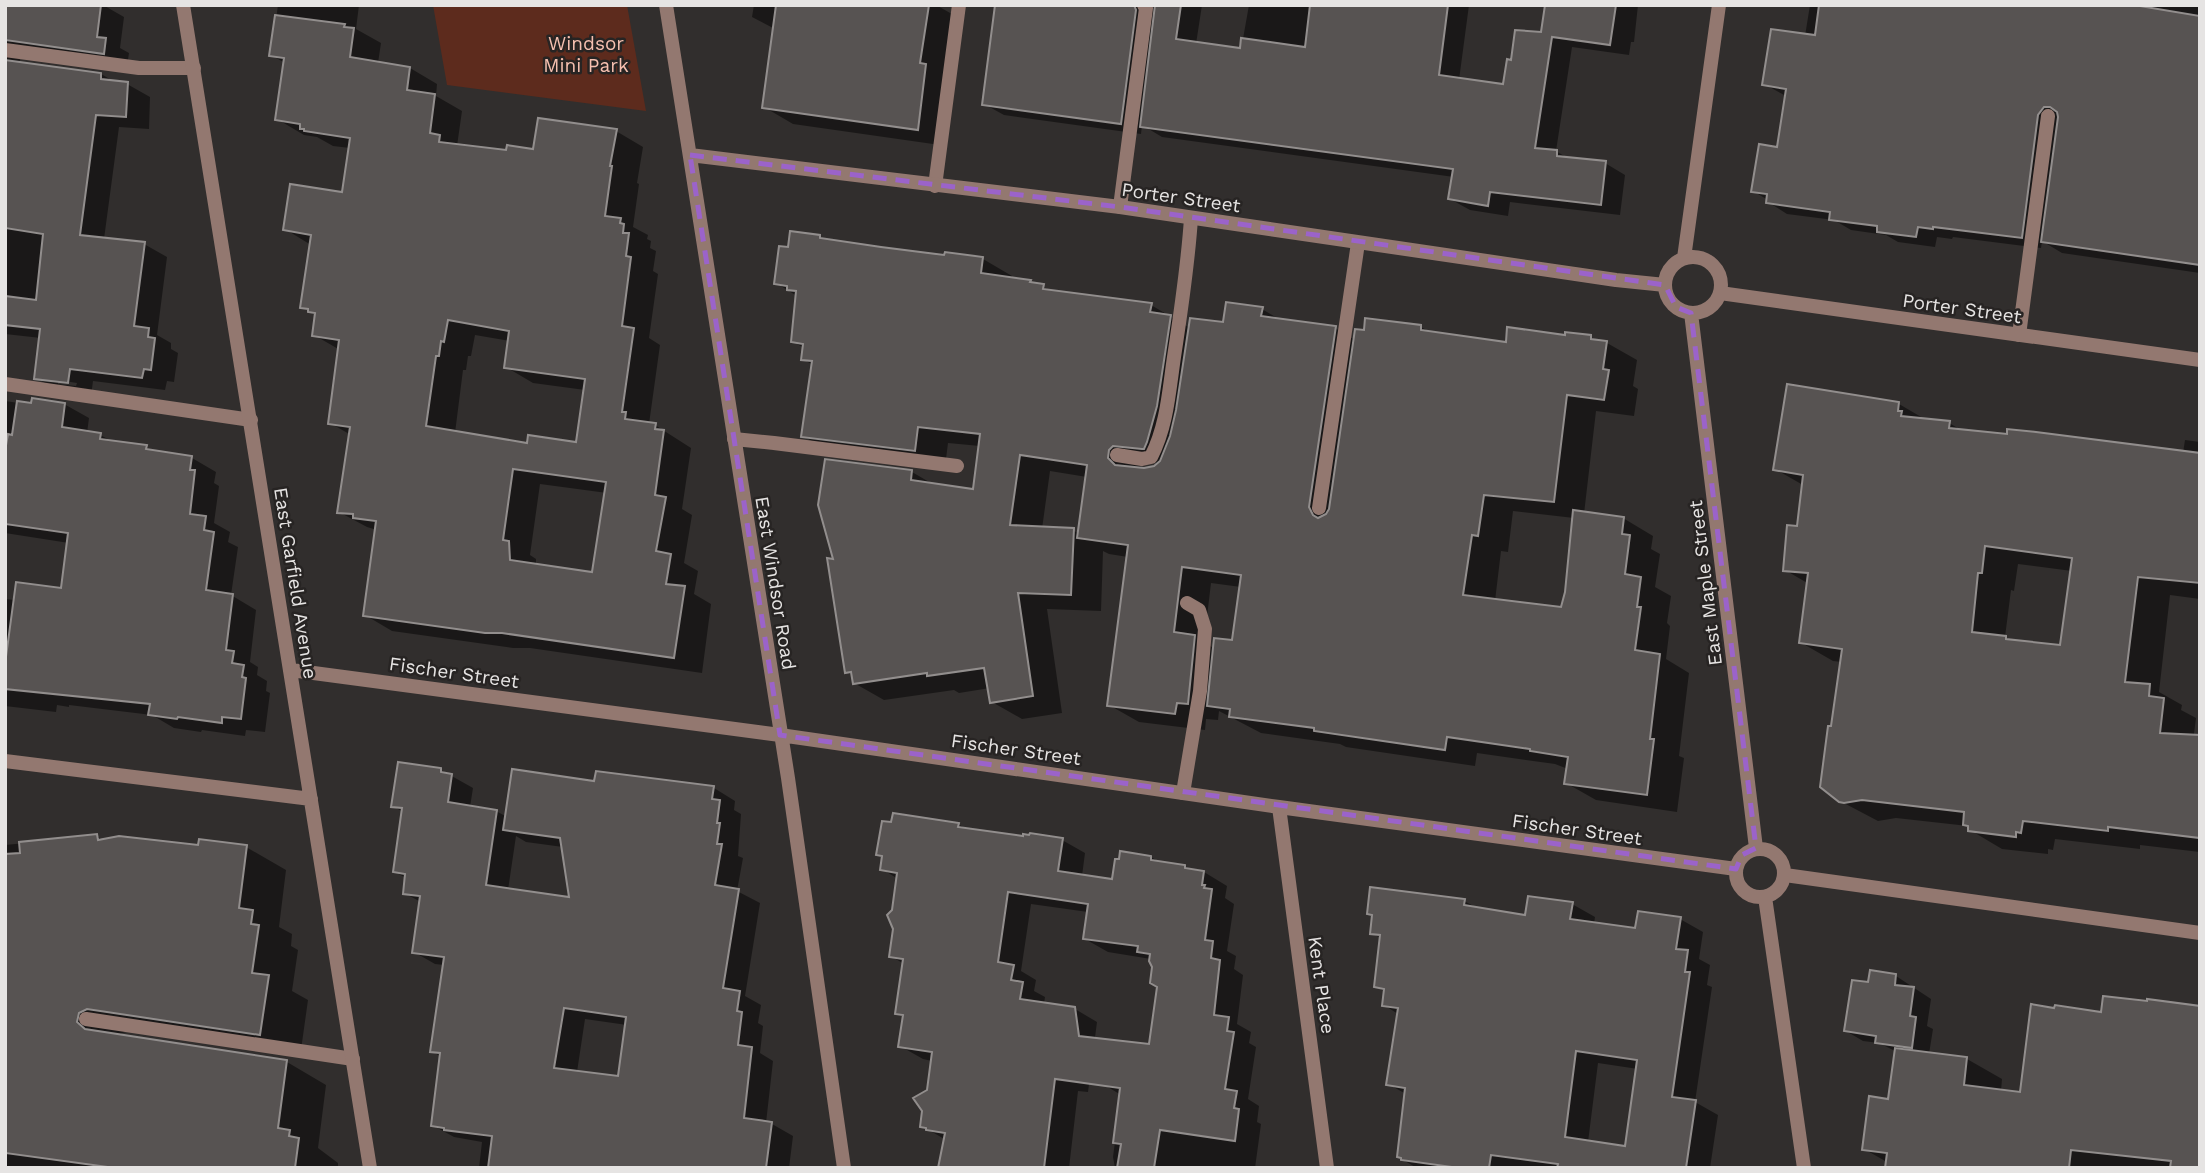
<svg xmlns="http://www.w3.org/2000/svg" width="2205" height="1173" viewBox="0 0 2205 1173" font-family="'Work Sans',sans-serif">
	<rect width="100%" height="100%" fill="#312e2d"/>
	<path fill="#5d2b1d" d="M 433,5 L 627,5 L 646,111 L 447,85 Z"/>
	<path fill="#0007" fill-rule="evenodd" d="M 5,5 L 103,5 L 124,17 L 120,48 L 129,53 L 127,66 L 21,56 L 19,63 L 101,74 L 115,82 L 127,84 L 150,97 L 149,129 L 119,127 L 104,239 L 144,244 L 167,257 L 157,335 L 171,343 L 171,349 L 178,353 L 174,382 L 167,381 L 165,390 L 93,381 L 91,396 L 59,391 L 36,378 L 41,338 L 5,334 ZM 58,380 L 77,383 L 76,386 L 58,384 Z
		M 278,5 L 359,5 L 356,29 L 381,43 L 378,63 L 410,68 L 437,84 L 436,96 L 462,111 L 457,146 L 508,152 L 534,151 L 616,131 L 643,147 L 637,183 L 639,184 L 633,227 L 648,235 L 647,239 L 651,241 L 650,248 L 656,251 L 653,271 L 658,274 L 649,338 L 660,345 L 649,424 L 655,425 L 691,448 L 682,509 L 692,515 L 684,563 L 698,571 L 694,594 L 711,604 L 702,673 L 530,648 L 513,648 L 392,631 L 365,615 L 377,530 L 367,527 L 339,512 L 351,435 L 330,423 L 340,350 L 314,335 L 317,316 L 302,307 L 311,245 L 285,229 L 344,194 L 350,148 L 333,146 L 317,137 L 304,135 L 277,119 L 285,63 L 271,55 ZM 475,335 L 510,341 L 506,367 L 533,383 L 585,390 L 578,444 L 528,445 L 455,433 L 463,370 L 466,370 L 468,356 L 471,356 ZM 540,484 L 607,493 L 594,574 L 536,566 L 536,559 L 530,555 Z
		M 754,5 L 936,5 L 959,18 L 947,146 L 793,124 L 764,107 L 775,29 L 752,17 Z
		M 1014,5 L 1202,5 L 1196,44 L 1241,50 L 1249,5 L 1469,5 L 1459,80 L 1504,86 L 1513,62 L 1543,34 L 1546,5 L 1638,5 L 1634,42 L 1631,42 L 1629,55 L 1572,47 L 1556,151 L 1569,159 L 1605,163 L 1625,175 L 1620,215 L 1510,202 L 1508,216 L 1470,210 L 1450,199 L 1454,177 L 1162,137 L 1142,125 L 1141,134 L 1004,115 L 984,104 Z
		M 1810,5 L 2200,5 L 2200,273 L 2062,253 L 2042,241 L 2041,248 L 1953,237 L 1952,239 L 1937,237 L 1935,247 L 1898,242 L 1886,235 L 1851,230 L 1834,220 L 1787,214 L 1768,202 L 1768,200 L 1753,191 L 1779,149 L 1786,96 L 1764,84 L 1805,36 Z
		M 820,237 L 826,241 L 946,257 L 983,259 L 1012,276 L 1012,279 L 1030,281 L 1054,292 L 1151,305 L 1190,328 L 1224,324 L 1262,309 L 1282,321 L 1335,328 L 1355,340 L 1421,327 L 1432,333 L 1507,344 L 1566,337 L 1591,337 L 1598,341 L 1607,343 L 1637,360 L 1633,386 L 1638,389 L 1634,416 L 1596,411 L 1584,514 L 1623,518 L 1653,536 L 1651,549 L 1660,554 L 1655,587 L 1671,596 L 1667,623 L 1670,626 L 1666,659 L 1689,673 L 1679,756 L 1684,758 L 1677,812 L 1596,800 L 1566,783 L 1568,769 L 1555,764 L 1477,753 L 1475,766 L 1346,747 L 1340,744 L 1261,733 L 1219,711 L 1218,720 L 1206,719 L 1205,730 L 1139,722 L 1109,705 L 1128,557 L 1109,554 L 1103,551 L 1101,611 L 1047,609 L 1062,713 L 1022,719 L 992,702 L 990,688 L 959,693 L 954,690 L 884,700 L 854,683 L 853,675 L 847,672 L 836,561 L 912,472 L 936,486 L 974,491 L 980,446 L 948,443 L 945,467 L 833,453 L 803,436 L 813,365 L 803,359 L 804,348 L 792,341 L 797,296 L 776,283 L 789,249 ZM 1145,462 L 1164,464 L 1144,470 L 1138,469 ZM 1050,471 L 1087,477 L 1079,534 L 1073,530 L 1042,529 ZM 1513,511 L 1574,518 L 1566,592 L 1563,609 L 1495,601 L 1501,551 L 1508,552 ZM 1211,583 L 1241,587 L 1233,642 L 1215,649 L 1204,642 Z
		M 5,401 L 33,405 L 64,404 L 89,418 L 87,433 L 100,435 L 114,442 L 146,447 L 156,453 L 192,458 L 216,472 L 214,483 L 219,486 L 214,523 L 230,532 L 228,542 L 238,547 L 231,595 L 256,610 L 250,662 L 258,667 L 257,675 L 267,681 L 266,691 L 270,693 L 265,732 L 246,730 L 245,736 L 202,730 L 201,732 L 174,728 L 152,715 L 69,705 L 69,707 L 57,705 L 56,712 L 5,706 L 5,599 L 15,600 L 62,589 L 69,543 L 5,533 Z
		M 1899,404 L 1928,421 L 1949,423 L 1963,431 L 2183,453 L 2185,440 L 2200,442 L 2200,599 L 2170,595 L 2159,692 L 2182,705 L 2181,710 L 2196,718 L 2191,757 L 2200,758 L 2200,852 L 2140,845 L 2140,849 L 2055,839 L 2053,850 L 2048,849 L 2048,854 L 2002,849 L 1970,830 L 1968,826 L 1896,818 L 1878,821 L 1840,801 L 1833,729 L 1842,662 L 1833,661 L 1800,642 L 1809,584 L 1785,570 L 1798,528 L 1803,485 L 1775,469 ZM 2018,564 L 2072,571 L 2061,647 L 2012,641 L 2005,637 L 2011,590 L 2014,591 Z
		M 441,770 L 473,788 L 470,807 L 496,811 L 507,817 L 596,783 L 714,788 L 735,801 L 734,810 L 741,814 L 738,856 L 743,858 L 737,891 L 760,903 L 745,996 L 761,1005 L 758,1023 L 763,1026 L 760,1053 L 773,1061 L 766,1123 L 772,1124 L 793,1136 L 789,1168 L 479,1168 L 482,1142 L 454,1137 L 432,1125 L 441,1057 L 432,1051 L 444,965 L 435,964 L 414,952 L 421,902 L 404,893 L 406,878 L 395,872 L 403,812 L 393,806 ZM 516,836 L 526,842 L 563,847 L 571,899 L 508,890 ZM 585,1019 L 627,1025 L 620,1078 L 577,1072 Z
		M 958,824 L 968,830 L 1024,838 L 1062,840 L 1085,853 L 1082,876 L 1113,881 L 1151,857 L 1161,863 L 1185,866 L 1193,871 L 1204,872 L 1227,886 L 1225,898 L 1234,904 L 1227,951 L 1236,956 L 1234,969 L 1243,975 L 1237,1024 L 1251,1032 L 1249,1043 L 1256,1047 L 1248,1099 L 1259,1106 L 1257,1122 L 1261,1124 L 1255,1168 L 1115,1168 L 1113,1157 L 1121,1095 L 1103,1084 L 1150,1046 L 1158,986 L 1151,959 L 1108,952 L 1085,939 L 1088,912 L 1031,904 L 1021,971 L 1036,980 L 1034,991 L 1045,997 L 1044,1004 L 1075,1009 L 1097,1022 L 1088,1092 L 1078,1091 L 1069,1168 L 942,1168 L 946,1140 L 922,1126 L 932,1061 L 923,1059 L 900,1046 L 905,1017 L 897,1013 L 904,964 L 891,956 L 895,929 L 894,911 L 898,879 L 882,869 L 884,857 L 878,854 Z
		M 97,836 L 104,841 L 200,847 L 246,847 L 286,870 L 279,927 L 292,934 L 291,946 L 298,950 L 292,991 L 308,1000 L 300,1057 L 128,1031 L 117,1035 L 287,1062 L 326,1085 L 318,1148 L 338,1163 L 338,1168 L 5,1168 L 5,845 Z
		M 1464,901 L 1479,909 L 1527,917 L 1572,904 L 1595,917 L 1594,924 L 1637,930 L 1680,919 L 1703,932 L 1699,959 L 1710,965 L 1707,985 L 1712,987 L 1695,1102 L 1718,1115 L 1710,1168 L 1417,1168 L 1403,1160 L 1406,1094 L 1388,1084 L 1398,1014 L 1384,1005 L 1385,992 L 1376,986 L 1382,939 L 1372,933 L 1374,916 L 1369,913 ZM 1598,1063 L 1638,1069 L 1627,1148 L 1588,1142 Z
		M 1871,972 L 1896,976 L 1931,999 L 1927,1026 L 1933,1029 L 1929,1054 L 1967,1059 L 2002,1079 L 2001,1091 L 2022,1094 L 2103,1014 L 2186,1006 L 2186,1004 L 2200,1005 L 2200,1168 L 1886,1168 L 1887,1162 L 1864,1149 L 1890,1101 L 1897,1052 L 1879,1043 L 1863,1041 L 1846,1031 L 1869,984 Z"/>
	<path fill="#575352" stroke="#928e8d" stroke-width="2" fill-rule="evenodd" d="M 5,5 L 101,5 L 97,37 L 106,38 L 104,54 L 5,40 Z
		M 776,5 L 929,5 L 920,63 L 926,64 L 918,130 L 762,108 Z
		M 995,5 L 1134,5 L 1136,10 L 1121,124 L 982,105 Z
		M 1155,5 L 1181,5 L 1176,39 L 1240,48 L 1241,38 L 1305,47 L 1310,5 L 1448,5 L 1439,75 L 1503,84 L 1507,59 L 1511,60 L 1515,30 L 1541,32 L 1545,5 L 1616,5 L 1610,45 L 1552,37 L 1535,148 L 1557,150 L 1557,156 L 1606,161 L 1601,205 L 1490,192 L 1488,206 L 1448,199 L 1453,169 L 1140,127 Z
		M 1819,5 L 2134,5 L 2200,16 L 2200,265 L 2041,242 L 2058,117 L 2057,112 L 2050,107 L 2044,107 L 2038,115 L 2022,238 L 1933,227 L 1933,229 L 1918,227 L 1916,237 L 1877,232 L 1877,226 L 1829,220 L 1830,212 L 1766,203 L 1767,194 L 1751,192 L 1759,144 L 1777,147 L 1786,89 L 1762,85 L 1771,29 L 1815,35 Z
		M 275,15 L 345,24 L 344,27 L 354,28 L 350,57 L 410,67 L 407,90 L 435,94 L 430,133 L 440,135 L 439,142 L 506,150 L 507,145 L 533,149 L 538,118 L 617,129 L 610,166 L 612,166 L 605,216 L 621,218 L 620,223 L 624,224 L 623,233 L 629,233 L 626,256 L 631,257 L 622,326 L 634,328 L 622,412 L 626,412 L 625,419 L 656,423 L 655,429 L 664,430 L 655,495 L 666,497 L 656,551 L 671,554 L 666,584 L 685,586 L 674,658 L 502,633 L 485,633 L 363,616 L 376,521 L 353,518 L 353,514 L 337,513 L 350,427 L 328,424 L 339,340 L 312,336 L 315,313 L 308,312 L 308,309 L 300,308 L 311,235 L 283,230 L 290,184 L 342,192 L 350,138 L 304,131 L 304,129 L 300,129 L 300,124 L 275,120 L 284,58 L 269,56 ZM 448,320 L 509,331 L 504,368 L 585,379 L 576,442 L 528,435 L 527,443 L 426,426 L 436,356 L 439,356 L 441,341 L 444,342 ZM 513,469 L 606,482 L 592,572 L 510,560 L 509,541 L 503,540 Z
		M 5,60 L 101,73 L 101,79 L 128,82 L 126,117 L 96,115 L 80,235 L 145,242 L 134,326 L 149,328 L 148,337 L 155,338 L 151,370 L 144,369 L 142,378 L 70,369 L 68,383 L 34,379 L 40,329 L 5,325 L 5,296 L 36,300 L 43,234 L 5,228 Z
		M 790,231 L 820,235 L 820,238 L 881,247 L 944,255 L 945,252 L 983,257 L 981,273 L 1031,280 L 1030,282 L 1044,284 L 1043,289 L 1152,303 L 1150,312 L 1171,315 L 1157,406 L 1147,442 L 1144,449 L 1142,449 L 1113,446 L 1109,450 L 1108,458 L 1115,465 L 1144,468 L 1154,466 L 1160,461 L 1170,436 L 1176,410 L 1190,318 L 1223,322 L 1226,302 L 1263,307 L 1261,316 L 1336,326 L 1309,507 L 1313,515 L 1318,518 L 1326,514 L 1329,509 L 1355,329 L 1364,330 L 1365,318 L 1421,325 L 1421,330 L 1506,342 L 1507,327 L 1565,335 L 1565,332 L 1591,335 L 1591,339 L 1607,341 L 1603,369 L 1609,370 L 1604,400 L 1567,395 L 1554,502 L 1484,495 L 1478,536 L 1472,535 L 1463,595 L 1561,607 L 1565,592 L 1573,510 L 1624,517 L 1622,534 L 1630,535 L 1625,574 L 1641,577 L 1637,607 L 1641,607 L 1635,650 L 1660,654 L 1650,739 L 1654,739 L 1647,795 L 1564,784 L 1568,757 L 1530,751 L 1530,749 L 1447,737 L 1445,750 L 1314,731 L 1314,728 L 1229,717 L 1230,709 L 1207,706 L 1214,638 L 1232,640 L 1241,575 L 1182,567 L 1174,632 L 1195,635 L 1188,704 L 1177,703 L 1175,714 L 1107,706 L 1128,545 L 1077,538 L 1087,465 L 1020,455 L 1010,525 L 1074,528 L 1071,595 L 1018,593 L 1033,696 L 990,703 L 984,668 L 927,676 L 927,673 L 853,684 L 851,672 L 845,673 L 827,558 L 833,559 L 818,505 L 825,459 L 912,470 L 911,480 L 973,489 L 980,434 L 918,427 L 915,451 L 801,437 L 812,361 L 801,360 L 803,344 L 791,342 L 796,291 L 787,290 L 787,286 L 774,284 L 779,246 L 788,247 Z
		M 1787,384 L 1899,402 L 1898,411 L 1902,411 L 1901,416 L 1950,421 L 1949,428 L 2007,434 L 2007,429 L 2036,432 L 2200,453 L 2200,583 L 2138,577 L 2125,682 L 2150,684 L 2149,696 L 2164,698 L 2160,733 L 2200,735 L 2200,838 L 2108,827 L 2108,831 L 2023,821 L 2021,833 L 2016,832 L 2016,837 L 1968,831 L 1968,826 L 1963,825 L 1964,812 L 1862,800 L 1844,803 L 1839,802 L 1820,787 L 1828,726 L 1831,726 L 1842,649 L 1799,643 L 1808,573 L 1783,571 L 1787,525 L 1797,526 L 1803,475 L 1773,470 ZM 1985,546 L 2072,558 L 2060,645 L 2006,639 L 2006,636 L 1972,632 L 1978,573 L 1982,573 Z
		M 32,398 L 65,403 L 62,427 L 101,433 L 100,439 L 147,445 L 146,449 L 192,456 L 190,470 L 195,470 L 190,514 L 206,516 L 204,530 L 214,532 L 206,590 L 233,594 L 226,650 L 234,651 L 232,663 L 244,665 L 242,677 L 246,678 L 241,719 L 222,717 L 222,723 L 178,717 L 177,719 L 148,715 L 150,704 L 5,689 L 5,664 L 16,582 L 61,588 L 68,533 L 5,524 L 5,451 L 8,434 L 12,435 L 17,401 L 31,403 Z
		M 398,762 L 441,768 L 441,772 L 452,774 L 448,802 L 497,810 L 486,885 L 569,897 L 560,838 L 503,830 L 512,769 L 594,781 L 596,771 L 714,786 L 712,799 L 720,800 L 717,823 L 720,823 L 717,844 L 722,844 L 715,885 L 739,889 L 723,988 L 740,991 L 737,1011 L 742,1012 L 738,1045 L 752,1047 L 744,1118 L 772,1122 L 766,1168 L 488,1168 L 492,1136 L 444,1130 L 444,1128 L 431,1126 L 440,1053 L 430,1052 L 444,957 L 412,953 L 420,896 L 403,894 L 405,874 L 393,872 L 402,808 L 391,807 ZM 564,1008 L 626,1017 L 618,1076 L 554,1068 Z
		M 893,813 L 959,823 L 958,827 L 1023,836 L 1023,834 L 1029,835 L 1030,833 L 1063,838 L 1058,871 L 1112,879 L 1115,859 L 1119,859 L 1120,851 L 1151,856 L 1151,860 L 1185,865 L 1185,868 L 1204,871 L 1202,885 L 1205,885 L 1204,888 L 1212,889 L 1205,940 L 1213,941 L 1211,958 L 1220,960 L 1214,1015 L 1229,1017 L 1227,1031 L 1234,1032 L 1225,1089 L 1237,1091 L 1234,1108 L 1239,1109 L 1235,1141 L 1160,1130 L 1154,1168 L 1117,1168 L 1121,1144 L 1113,1143 L 1120,1088 L 1055,1079 L 1044,1168 L 938,1168 L 945,1133 L 926,1130 L 926,1128 L 920,1127 L 922,1111 L 913,1098 L 927,1090 L 932,1052 L 898,1047 L 903,1015 L 895,1014 L 903,959 L 889,957 L 893,929 L 887,915 L 892,910 L 897,873 L 880,870 L 882,856 L 876,855 L 882,821 L 891,822 ZM 1008,892 L 1088,904 L 1083,939 L 1138,946 L 1137,952 L 1150,954 L 1149,961 L 1152,967 L 1150,983 L 1157,987 L 1149,1044 L 1079,1036 L 1075,1007 L 1020,999 L 1023,982 L 1011,980 L 1014,965 L 998,962 Z
		M 97,834 L 98,840 L 119,836 L 198,845 L 199,839 L 247,845 L 239,908 L 253,910 L 251,924 L 259,925 L 252,973 L 269,975 L 260,1035 L 87,1009 L 79,1013 L 77,1022 L 85,1029 L 287,1060 L 278,1128 L 290,1130 L 289,1136 L 299,1138 L 295,1168 L 115,1168 L 5,1153 L 5,854 L 20,853 L 19,842 Z
		M 1370,887 L 1465,899 L 1464,905 L 1525,915 L 1528,896 L 1573,902 L 1570,919 L 1635,928 L 1638,911 L 1681,917 L 1676,949 L 1688,950 L 1685,972 L 1690,972 L 1672,1097 L 1696,1100 L 1686,1168 L 1557,1168 L 1558,1164 L 1491,1155 L 1489,1168 L 1459,1168 L 1401,1160 L 1401,1158 L 1397,1157 L 1405,1088 L 1386,1085 L 1398,1008 L 1382,1006 L 1384,989 L 1374,987 L 1380,935 L 1370,934 L 1372,915 L 1367,914 ZM 1576,1051 L 1637,1060 L 1625,1146 L 1565,1137 Z
		M 1870,970 L 1896,974 L 1895,985 L 1914,987 L 1910,1016 L 1916,1017 L 1912,1048 L 1875,1043 L 1876,1036 L 1844,1031 L 1852,980 L 1868,982 Z
		M 2103,996 L 2147,1001 L 2147,999 L 2200,1006 L 2200,1168 L 2170,1168 L 2171,1161 L 2071,1150 L 2069,1168 L 1885,1168 L 1887,1153 L 1862,1150 L 1869,1096 L 1888,1099 L 1895,1048 L 1967,1057 L 1964,1085 L 2020,1092 L 2031,1004 L 2054,1008 L 2055,1005 L 2101,1012 Z"/>
	<g fill="none" stroke-linecap="round" stroke-linejoin="round">
		<path stroke="#937870" stroke-width="14" d="M 5,50 L 139,68 L 194,68
			M 935,186 L 959,5
			M 1120,207 L 1146,8 L 1144,5
			M 2019,335 L 2048,116
			M 5,384 L 251,420
			M 734,439 L 774,443 L 957,466
			M 1117,455 L 1142,459 L 1151,457 C 1167,426 1169,391 1174,357 C 1181,311 1188,265 1191,218
			M 1319,508 L 1358,243
			M 1183,793 L 1200,691 L 1205,629 L 1199,610 L 1187,603
			M 86,1019 L 353,1059"/>
		<path stroke="#937870" stroke-width="14" d="M 183,5 L 370,1168
			M 666,5 L 788,778 L 844,1168
			M 690,155 L 1120,207 L 1616,280 L 1665,285
			M1665 285a28 28 0 1 1 56 0a28 28 0 1 1-56 0Z
			M 1684,258 L 1719,5
			M 1720,293 L 2200,360
			M 1691,313 L 1756,848
			M 291,670 L 780,735 L 1279,807 L 1736,869
			M 5,761 L 311,799
			M 1279,807 L 1327,1168
			M1736 873a24 24 0 1 1 48 0a24 24 0 1 1-48 0Z
			M 1785,875 L 2200,933
			M 1765,897 L 1804,1168"/>
	</g>
	<path fill="none" stroke="#9b63ca" stroke-width="5" stroke-dasharray="14 9" stroke-linejoin="round" d="M 690,155 L 1120,207 L 1665,285 L 1676,307 L 1691,313 L 1756,848 L 1742,855 L 1736,869 L 780,735 Z"/>
	<g text-anchor="middle" stroke-width="5" stroke-linejoin="round" paint-order="stroke">
		<g font-size="19" fill="#f6c0b0" stroke="#272423">
			<text x="586" y="50">Windsor<tspan x="586" dy="22">Mini Park</tspan></text>
		</g>
		<g font-size="19" fill="#e6e4e3" stroke="#272423">
			<text transform="translate(1181 197) rotate(8)" y="7">Porter Street</text>
			<text transform="translate(1962 308) rotate(8)" y="7">Porter Street</text>
			<text transform="translate(296 583) rotate(81)" y="7">East Garfield Avenue</text>
			<text transform="translate(776 583) rotate(81)" y="7">East Windsor Road</text>
			<text transform="translate(1705 583) rotate(-97)" y="7">East Maple Street</text>
			<text transform="translate(454 672) rotate(8)" y="7">Fischer Street</text>
			<text transform="translate(1016 749) rotate(8)" y="7">Fischer Street</text>
			<text transform="translate(1577 829) rotate(8)" y="7">Fischer Street</text>
			<text transform="translate(1322 985) rotate(82)" y="7">Kent Place</text>
		</g>
	</g>
	<rect width="2205" height="1173" fill="none" stroke="#e6e4e3" stroke-width="14"/>
</svg>
